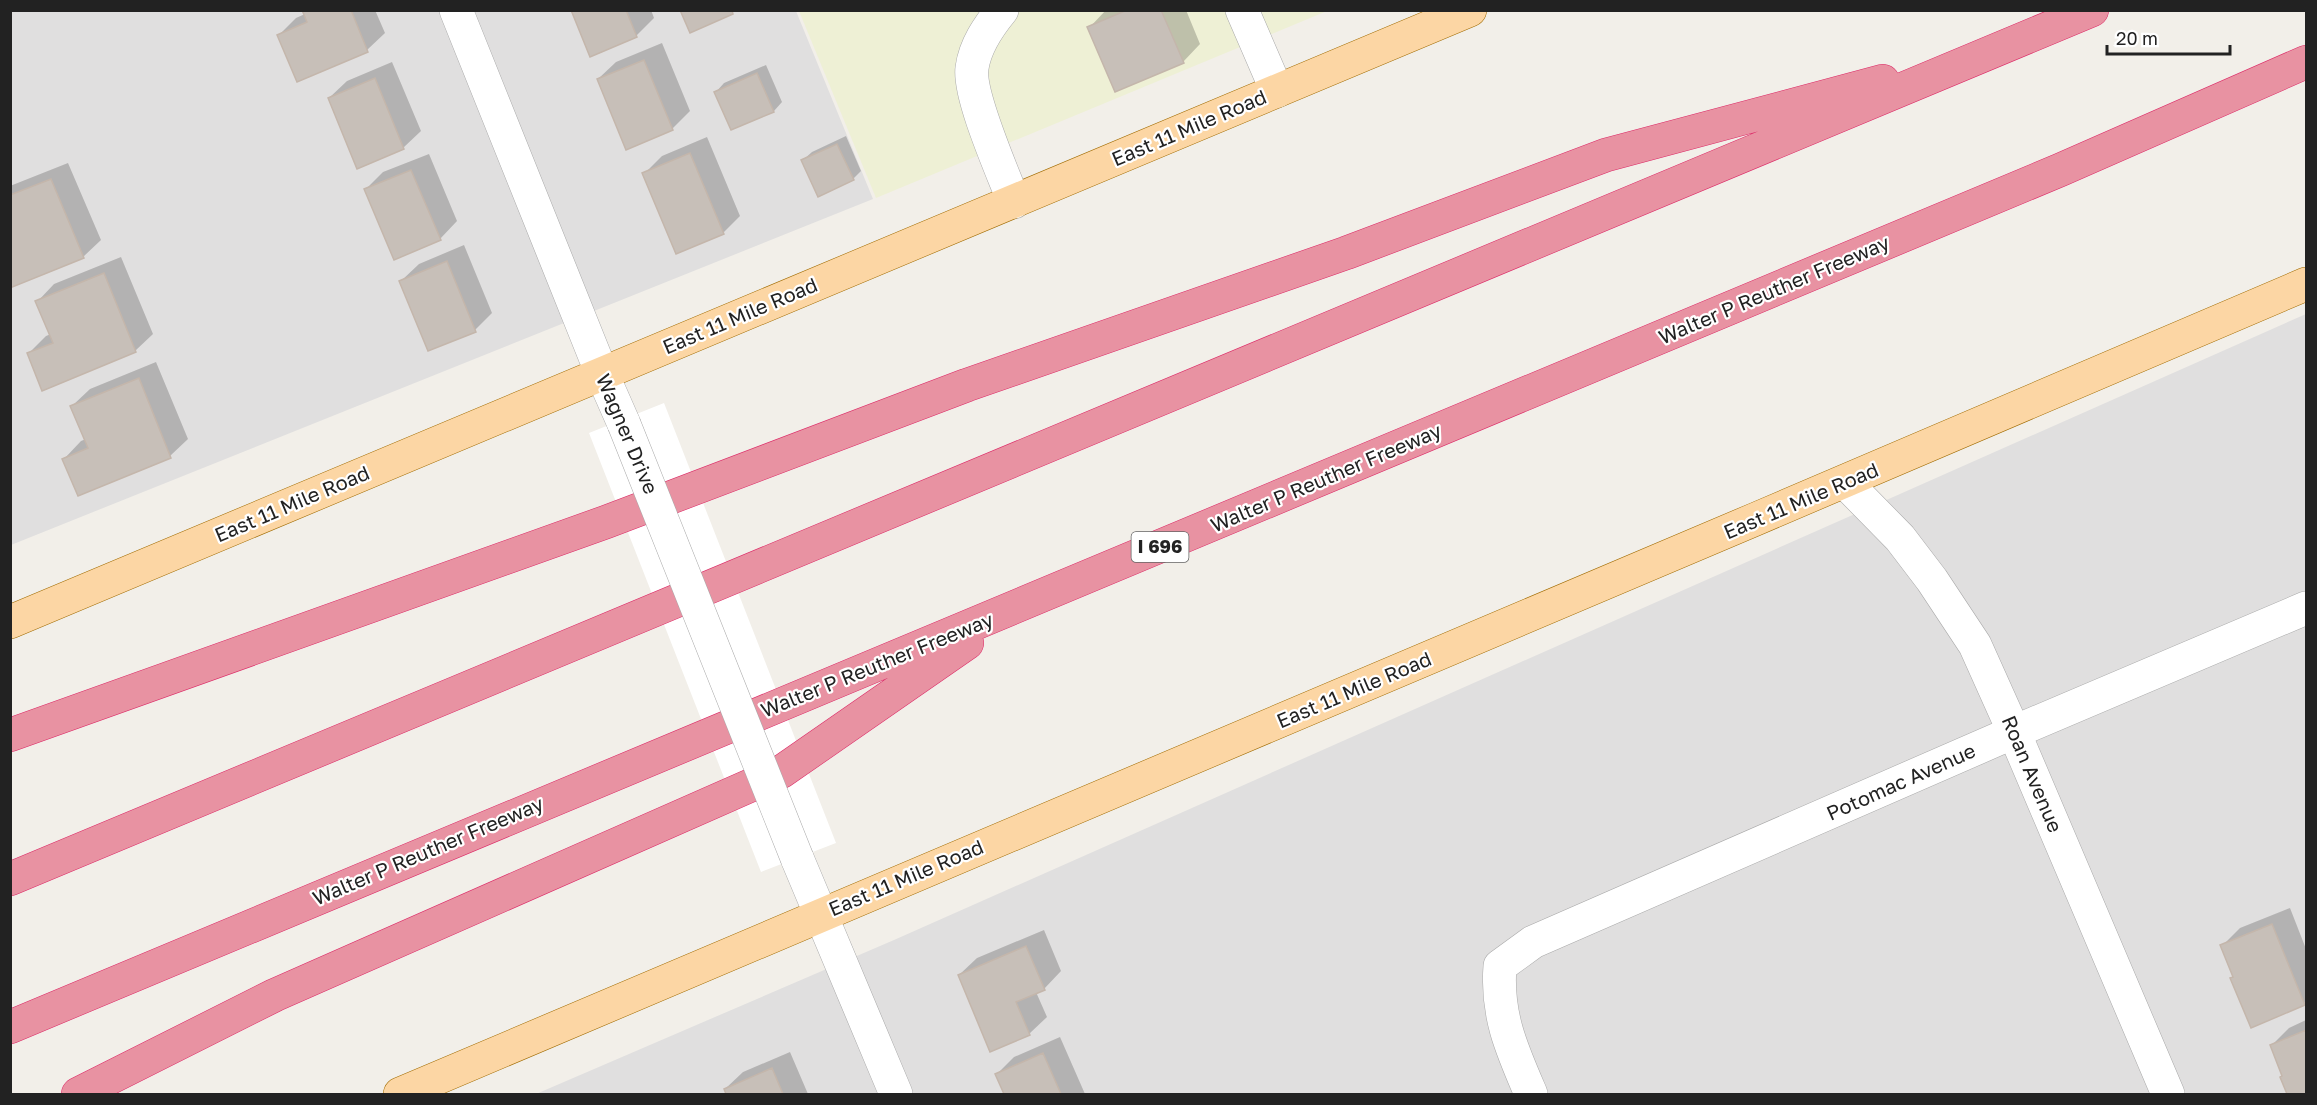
<svg xmlns="http://www.w3.org/2000/svg" width="2317" height="1105" viewBox="0 0 2317 1105" font-family="'Golos Text',sans-serif">
	<rect width="100%" height="100%" fill="#f2efe9"/>
	<path fill="#e0dfdf" d="M 11,11 L 796,11 L 873,199 L 11,545 Z
		M 2306,314 L 2306,1094 L 536,1094 L 894,940 Z"/>
	<path fill="#eef0d5" d="M 799,11 L 1327,11 L 876,198 Z"/>
	<path fill="#fff" d="M 664,403 L 836,843 L 761,872 L 589,433 Z"/>
	<path fill="#0003" d="M 304,10 L 375,10 L 385,33 L 367,50 L 279,35 L 296,18 L 305,14 Z
		M 572,10 L 651,10 L 654,18 L 636,36 Z
		M 1106,10 L 1186,10 L 1200,44 L 1183,62 L 1089,28 Z
		M 662,43 L 690,111 L 672,129 L 598,79 L 616,62 Z
		M 392,62 L 421,131 L 403,148 L 329,98 L 347,81 Z
		M 766,65 L 782,102 L 774,111 L 732,128 L 716,92 L 724,83 Z
		M 846,136 L 861,171 L 853,179 L 803,160 L 812,152 Z
		M 707,137 L 740,216 L 723,233 L 644,174 L 662,156 Z
		M 429,154 L 457,221 L 440,239 L 366,189 L 383,172 Z
		M 68,163 L 101,240 L 83,257 L 10,287 L 10,186 Z
		M 464,245 L 492,313 L 475,330 L 401,281 L 419,264 Z
		M 121,257 L 153,334 L 135,351 L 29,353 L 46,336 L 51,334 L 37,302 L 54,284 Z
		M 156,362 L 188,439 L 170,456 L 64,459 L 81,441 L 86,439 L 72,406 L 90,389 Z
		M 2290,908 L 2306,949 L 2306,1002 L 2251,1026 L 2222,946 L 2240,928 Z
		M 1044,930 L 1061,971 L 1044,989 L 1036,992 L 1047,1017 L 1029,1034 L 959,975 L 977,958 Z
		M 2306,1020 L 2306,1094 L 2288,1094 L 2281,1077 L 2284,1075 L 2272,1045 L 2289,1028 Z
		M 1060,1037 L 1085,1094 L 1005,1094 L 997,1074 L 1014,1057 Z
		M 790,1052 L 808,1094 L 728,1094 L 725,1089 L 743,1072 Z"/>
	<path fill="#c7bfb8" stroke="#c4b6ab" stroke-width="1.5" d="M 302,10 L 351,10 L 368,52 L 297,82 L 277,35 L 307,22 Z
		M 571,10 L 626,10 L 637,37 L 590,57 Z
		M 680,10 L 732,10 L 733,14 L 690,33 Z
		M 1127,10 L 1161,10 L 1184,63 L 1115,92 L 1087,27 Z
		M 644,60 L 673,130 L 626,150 L 597,79 Z
		M 757,73 L 774,112 L 731,130 L 714,92 Z
		M 375,78 L 404,149 L 357,169 L 328,98 Z
		M 837,144 L 854,180 L 818,197 L 801,160 Z
		M 690,153 L 724,234 L 676,254 L 642,173 Z
		M 411,170 L 441,240 L 394,260 L 364,189 Z
		M 51,179 L 84,258 L 10,288 L 10,195 Z
		M 447,261 L 476,332 L 428,351 L 399,281 Z
		M 104,273 L 136,352 L 42,391 L 27,353 L 53,343 L 35,301 Z
		M 139,378 L 171,458 L 78,496 L 62,459 L 88,448 L 70,406 Z
		M 2272,924 L 2305,1005 L 2251,1028 L 2230,978 L 2233,977 L 2220,945 Z
		M 1026,946 L 1045,990 L 1016,1002 L 1030,1035 L 990,1052 L 958,975 Z
		M 2306,1030 L 2306,1094 L 2287,1094 L 2280,1077 L 2282,1076 L 2270,1045 Z
		M 1043,1053 L 1061,1094 L 1004,1094 L 995,1074 Z
		M 772,1068 L 783,1094 L 726,1094 L 724,1089 Z"/>
	<g fill="none" stroke-linecap="round" stroke-linejoin="round">
		<g stroke="#a9a9a9" stroke-width="34">
			<path id="minor" d="M 456,10 L 602,374 L 624,424
				M 1002,10 C 988,27 975,46 972,68 C 968,95 1003,173 1014,202
				M 1242,10 L 1277,91
				M 1846,483 L 1900,538 L 1932,580 L 1975,645 L 2014,732 L 2168,1094
				M 797,858 L 896,1094
				M 1531,1094 C 1512,1050 1496,1015 1500,966 L 1533,942 L 2014,732 L 2306,608"/>
		</g>
		<g stroke="#a06b00" stroke-width="34">
			<path id="major" d="M 10,622 L 1470,10
				M 400,1094 C 1035,822 1672,557 2306,284"/>
		</g>
		<g stroke="#dc2a67" stroke-width="34">
			<path id="highway" d="M 10,735 L 606,522 L 967,385 L 1346,253 L 1606,155 L 1883,81
				M 10,879 L 2092,10
				M 10,1027 L 2060,170 L 2306,62
				M 78,1094 L 275,995 L 781,772 L 967,643"/>
		</g>
		<use href="#minor" stroke="#fff" stroke-width="33"/>
		<use href="#major" stroke="#fcd6a4" stroke-width="33"/>
		<use href="#highway" stroke="#e892a2" stroke-width="33"/>
		<g stroke="#a9a9a9" stroke-width="34" stroke-linecap="butt">
			<path id="minor-bridge" d="M 624,424 L 797,858"/>
		</g>
		<use href="#minor-bridge" stroke="#fff" stroke-width="33"/>
	</g>
	<g text-anchor="middle" stroke-width="4.5" stroke-linejoin="round" paint-order="stroke">
		<rect fill="#fff" stroke="#646464" stroke-width="1.5" x="1131.5" y="532" width="57" height="30" rx="4.5"/>
		<g font-size="18" font-weight="bold" fill="#222">
			<text x="1160" y="553">I 696</text>
		</g>
		<g font-size="20" fill="#222" stroke="#fff">
			<text transform="translate(1189 128) rotate(-23)" y="7">East 11 Mile Road</text>
			<text transform="translate(1774 290) rotate(-23)" y="7">Walter P Reuther Freeway</text>
			<text transform="translate(740 316) rotate(-23)" y="7">East 11 Mile Road</text>
			<text transform="translate(627 434) rotate(67)" y="7">Wagner Drive</text>
			<text transform="translate(1326 478) rotate(-23)" y="7">Walter P Reuther Freeway</text>
			<text transform="translate(1801 501) rotate(-23)" y="7">East 11 Mile Road</text>
			<text transform="translate(292 504) rotate(-23)" y="7">East 11 Mile Road</text>
			<text transform="translate(877 665) rotate(-22)" y="7">Walter P Reuther Freeway</text>
			<text transform="translate(1354 690) rotate(-23)" y="7">East 11 Mile Road</text>
			<text transform="translate(2032 774) rotate(67)" y="7">Roan Avenue</text>
			<text transform="translate(1901 782) rotate(-24)" y="7">Potomac Avenue</text>
			<text transform="translate(428 851) rotate(-23)" y="7">Walter P Reuther Freeway</text>
			<text transform="translate(906 878) rotate(-23)" y="7">East 11 Mile Road</text>
		</g>
	</g>
	<rect width="2317" height="1105" fill="none" stroke="#222222" stroke-width="24"/>
	<path d="M2107 45v9h123v-9" fill="none" stroke="#222222" stroke-width="3"/>
	<text x="2116" y="45" font-size="18" fill="#222222" stroke="#ffffff" stroke-width="4.5" paint-order="stroke">20 m</text>
</svg>
